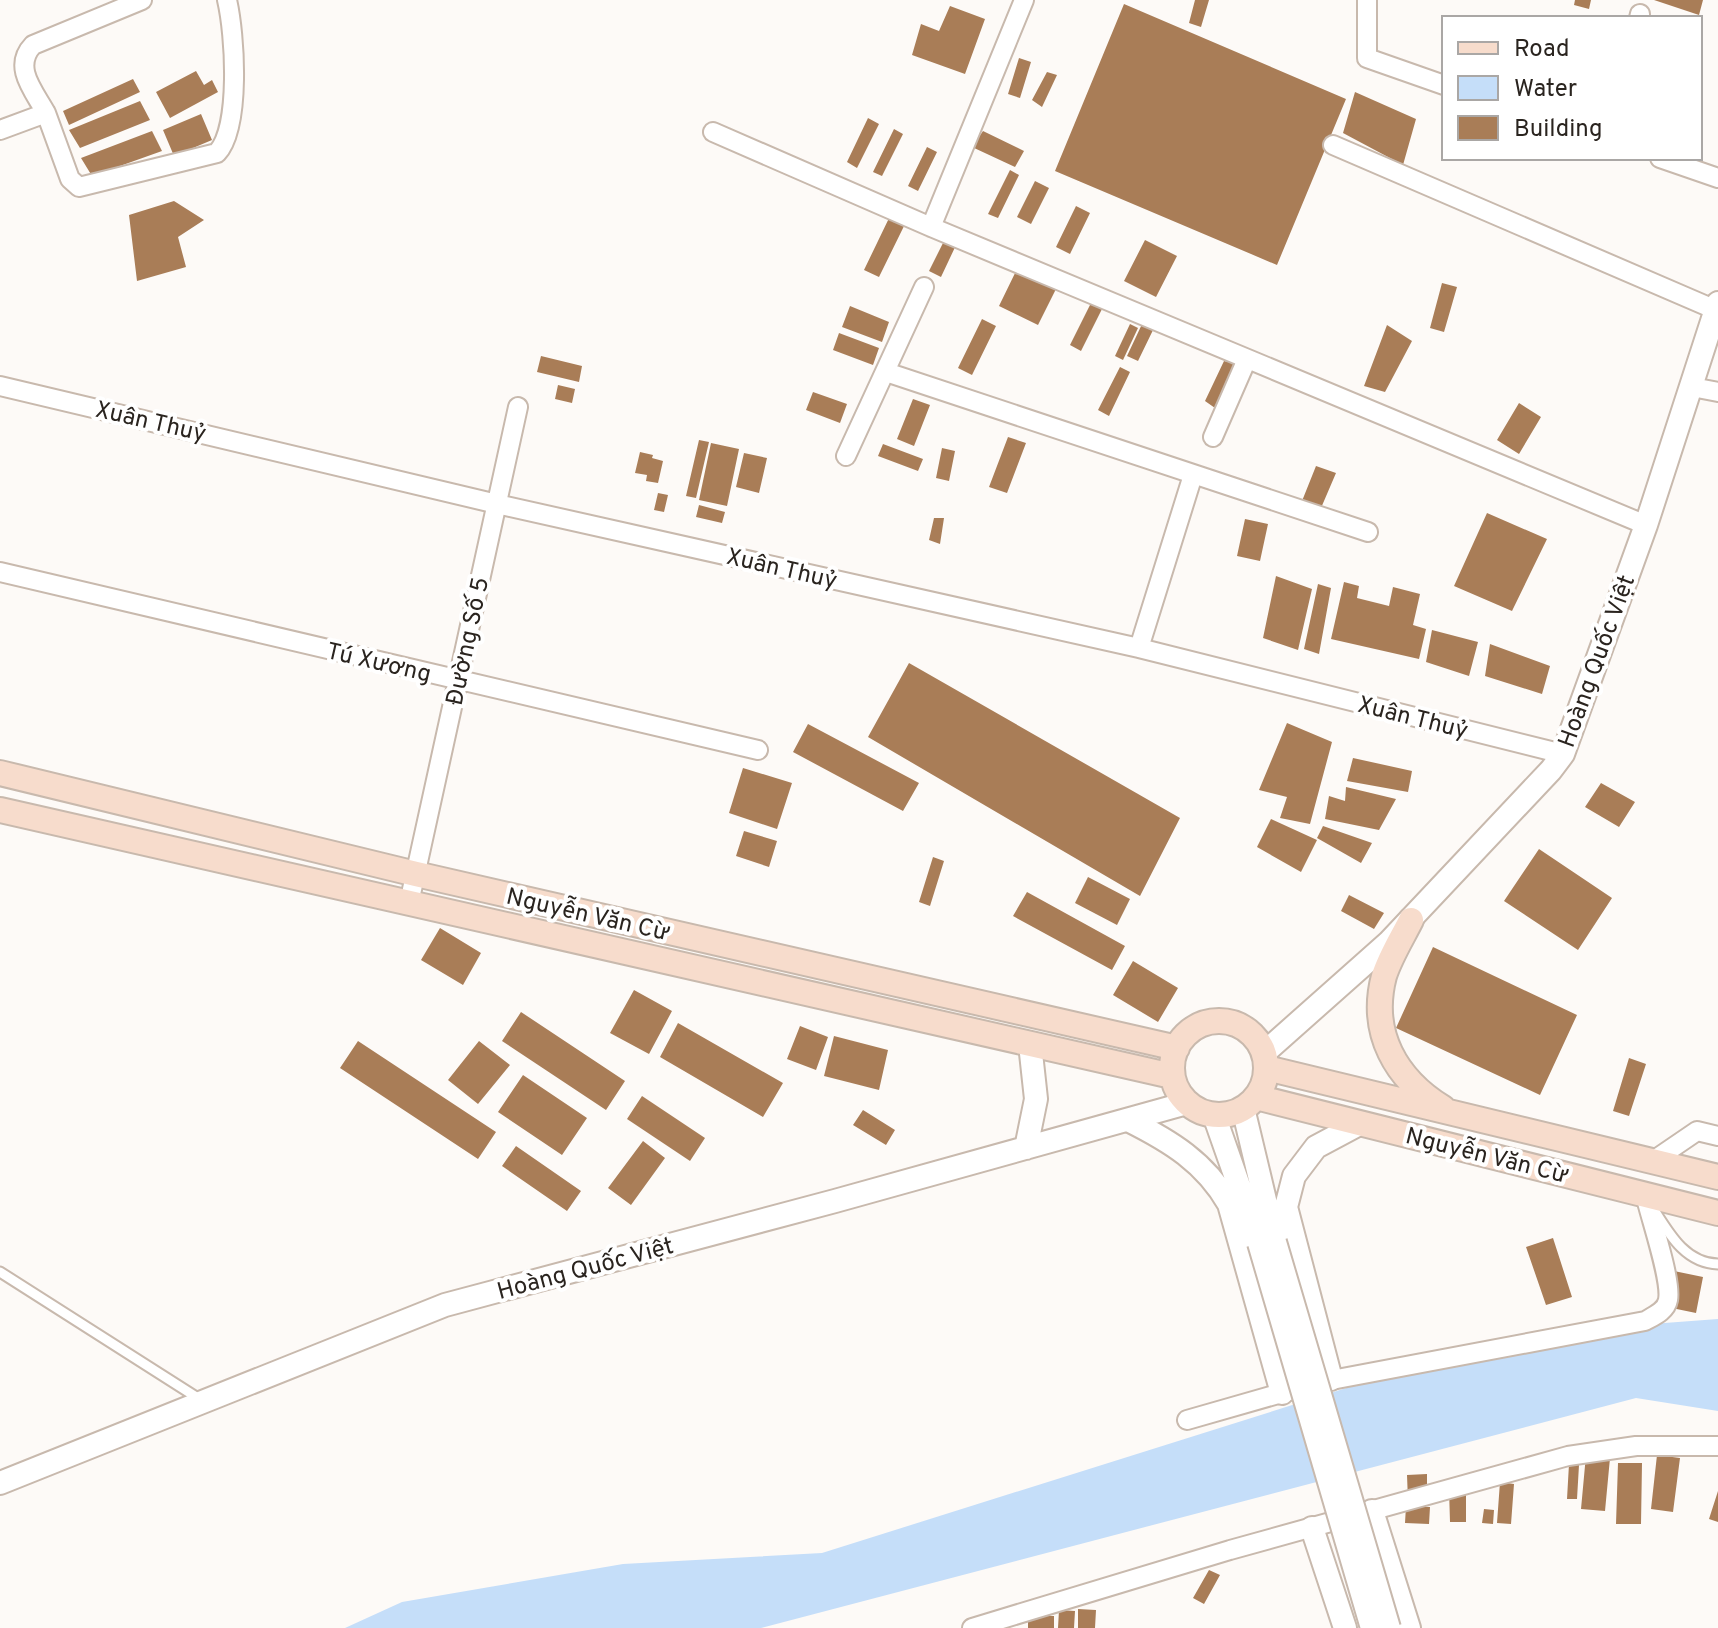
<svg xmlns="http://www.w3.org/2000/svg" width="1718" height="1628" viewBox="0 0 1718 1628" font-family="Overpass,sans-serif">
	<rect width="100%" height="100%" fill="#fdfaf7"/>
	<path fill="#c5def9" d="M 1718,1319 L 1718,1411 L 1636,1398 L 761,1628 L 345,1628 L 402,1602 L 623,1564 L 822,1553 L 1518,1334 Z"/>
	<path fill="#a97d57" d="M 1195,0 L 1209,0 L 1201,27 L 1189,23 Z
		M 1575,0 L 1591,0 L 1589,9 L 1574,5 Z
		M 1654,0 L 1703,0 L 1699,15 Z
		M 1124,4 L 1346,99 L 1277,265 L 1055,171 Z
		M 950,6 L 985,19 L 965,74 L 912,55 L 921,24 L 939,31 Z
		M 1019,58 L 1031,62 L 1020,98 L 1008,94 Z
		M 196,71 L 204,85 L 212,80 L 218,92 L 170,118 L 156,92 Z
		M 1047,72 L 1057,75 L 1042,107 L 1032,100 Z
		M 133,79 L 140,92 L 69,125 L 63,111 Z
		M 1355,92 L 1416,119 L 1403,165 L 1343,133 Z
		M 140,101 L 150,120 L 80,148 L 69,130 Z
		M 201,114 L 212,140 L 174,156 L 163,130 Z
		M 868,118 L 879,124 L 857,168 L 847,162 Z
		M 894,129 L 903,134 L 882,176 L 873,172 Z
		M 152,131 L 162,151 L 92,176 L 81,158 Z
		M 983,131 L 1024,151 L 1015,167 L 972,147 Z
		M 927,147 L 937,152 L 918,191 L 908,186 Z
		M 1010,170 L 1019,175 L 998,218 L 988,214 Z
		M 1035,181 L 1049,188 L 1031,224 L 1017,217 Z
		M 174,201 L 204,220 L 178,237 L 186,267 L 137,281 L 129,215 Z
		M 1076,206 L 1090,213 L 1070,254 L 1056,247 Z
		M 891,214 L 906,222 L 879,277 L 864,270 Z
		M 946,237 L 957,243 L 941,277 L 929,271 Z
		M 1145,240 L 1177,256 L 1156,297 L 1124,281 Z
		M 1019,265 L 1058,285 L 1038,325 L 999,306 Z
		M 1442,283 L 1457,287 L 1444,332 L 1430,328 Z
		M 1093,299 L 1104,305 L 1081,351 L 1070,345 Z
		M 850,306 L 889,322 L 882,342 L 842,327 Z
		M 982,319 L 996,326 L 972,375 L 958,368 Z
		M 1143,322 L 1154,328 L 1138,361 L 1127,356 Z
		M 1130,324 L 1138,328 L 1123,360 L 1115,356 Z
		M 1387,325 L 1412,341 L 1385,392 L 1364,386 Z
		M 839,333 L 879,348 L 873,365 L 833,350 Z
		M 541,356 L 582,366 L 579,382 L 537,372 Z
		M 1224,361 L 1237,364 L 1215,408 L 1205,401 Z
		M 1120,367 L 1130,372 L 1109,416 L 1098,410 Z
		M 558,385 L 575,389 L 572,403 L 555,399 Z
		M 813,392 L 847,404 L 840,423 L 806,410 Z
		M 913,399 L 930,405 L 914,446 L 897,439 Z
		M 1519,403 L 1541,417 L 1519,454 L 1497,440 Z
		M 1008,437 L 1026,443 L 1007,493 L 989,487 Z
		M 699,440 L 709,442 L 696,498 L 686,496 Z
		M 711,443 L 739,449 L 727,506 L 699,500 Z
		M 883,444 L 923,459 L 918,471 L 878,456 Z
		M 942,448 L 955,451 L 949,481 L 936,478 Z
		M 640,452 L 653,455 L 652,458 L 663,461 L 658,483 L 646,481 L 647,475 L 635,473 Z
		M 744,453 L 767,458 L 759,493 L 736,487 Z
		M 1316,466 L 1336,473 L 1321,508 L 1302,501 Z
		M 658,493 L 668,495 L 664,512 L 654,510 Z
		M 699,505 L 725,512 L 722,523 L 696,517 Z
		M 1487,513 L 1547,539 L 1512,611 L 1454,586 Z
		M 934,518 L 944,518 L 940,544 L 929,540 Z
		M 1245,519 L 1268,524 L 1260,561 L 1237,556 Z
		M 1276,576 L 1312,589 L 1298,650 L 1263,638 Z
		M 1344,582 L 1359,586 L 1357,598 L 1389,606 L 1393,587 L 1420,594 L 1413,625 L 1426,629 L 1419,659 L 1331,639 Z
		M 1318,584 L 1331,588 L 1319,654 L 1304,649 Z
		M 1432,630 L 1478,642 L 1469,676 L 1426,662 Z
		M 1490,644 L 1550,666 L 1542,694 L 1485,676 Z
		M 909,663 L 1180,818 L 1140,896 L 868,737 Z
		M 1287,723 L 1332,742 L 1310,824 L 1280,818 L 1287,797 L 1259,790 Z
		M 808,724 L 919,783 L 903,811 L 793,752 Z
		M 1353,758 L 1412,771 L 1408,792 L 1347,781 Z
		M 743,768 L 792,783 L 777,829 L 729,813 Z
		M 1601,783 L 1635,802 L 1619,827 L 1585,807 Z
		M 1346,787 L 1396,799 L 1379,830 L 1325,819 L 1329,796 L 1345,801 Z
		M 1271,819 L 1317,840 L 1301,872 L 1257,847 Z
		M 1323,826 L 1372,843 L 1361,863 L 1317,838 Z
		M 744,831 L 777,841 L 769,867 L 736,856 Z
		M 1539,849 L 1612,898 L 1578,950 L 1504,901 Z
		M 933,857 L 944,861 L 930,906 L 919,902 Z
		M 1088,877 L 1130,899 L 1117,925 L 1075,903 Z
		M 1027,892 L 1125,946 L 1112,970 L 1013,916 Z
		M 1349,895 L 1384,913 L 1374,929 L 1341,911 Z
		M 440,928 L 481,953 L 463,985 L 421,960 Z
		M 1433,947 L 1577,1015 L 1540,1095 L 1396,1028 Z
		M 1133,961 L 1178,988 L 1158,1022 L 1113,995 Z
		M 634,990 L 672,1011 L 649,1054 L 610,1033 Z
		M 521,1012 L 625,1081 L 606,1110 L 502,1041 Z
		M 678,1023 L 783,1083 L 763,1117 L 660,1057 Z
		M 800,1026 L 828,1037 L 816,1070 L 787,1059 Z
		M 834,1036 L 888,1050 L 879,1090 L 824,1076 Z
		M 358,1041 L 496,1132 L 478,1159 L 340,1068 Z
		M 479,1041 L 510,1065 L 478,1104 L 448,1080 Z
		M 1629,1058 L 1646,1064 L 1629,1116 L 1613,1111 Z
		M 523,1075 L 587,1118 L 562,1155 L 498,1112 Z
		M 642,1096 L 705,1138 L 690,1161 L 627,1119 Z
		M 863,1110 L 895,1130 L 886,1145 L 853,1125 Z
		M 643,1141 L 665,1158 L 631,1205 L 608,1188 Z
		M 516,1146 L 581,1191 L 567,1211 L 502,1166 Z
		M 1553,1238 L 1572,1297 L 1546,1305 L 1526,1247 Z
		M 1674,1271 L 1703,1277 L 1696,1313 L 1667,1307 Z
		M 1586,1455 L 1610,1458 L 1605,1511 L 1581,1509 Z
		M 1657,1455 L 1680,1458 L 1673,1512 L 1651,1509 Z
		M 1618,1463 L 1642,1463 L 1641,1524 L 1616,1524 Z
		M 1569,1464 L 1579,1465 L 1577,1499 L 1567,1499 Z
		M 1427,1474 L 1427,1501 L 1408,1501 L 1407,1475 Z
		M 1500,1482 L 1514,1484 L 1511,1524 L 1497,1523 Z
		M 1449,1489 L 1466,1489 L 1466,1522 L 1450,1522 Z
		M 1718,1491 L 1718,1522 L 1709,1519 Z
		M 1406,1506 L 1430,1507 L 1429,1524 L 1405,1523 Z
		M 1484,1509 L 1494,1510 L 1493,1524 L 1482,1523 Z
		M 1209,1570 L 1220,1575 L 1204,1604 L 1193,1598 Z
		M 1078,1609 L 1096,1610 L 1095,1628 L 1078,1628 Z
		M 1059,1610 L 1075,1611 L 1074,1628 L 1058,1628 Z
		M 1028,1616 L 1054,1616 L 1054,1628 L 1028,1628 Z"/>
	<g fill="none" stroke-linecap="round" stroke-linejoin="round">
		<g stroke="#c8b9ad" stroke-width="13">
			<path id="service" d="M 1656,1213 C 1671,1237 1687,1263 1718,1264
				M 0,1272 L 201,1400"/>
		</g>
		<g stroke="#c8b9ad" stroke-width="22">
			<path id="minor" d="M 1367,0 L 1367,58 L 1444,85
				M 1639,18 L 1640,14
				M 46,113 L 70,179 L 79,187 L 217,153 C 241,127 235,34 227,0
				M 0,130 L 46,113 C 34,91 12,67 33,45 L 142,0
				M 713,132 L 931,227 L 1646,525
				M 1333,145 L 1716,310
				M 1660,158 L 1718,178
				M 931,227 L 1024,0
				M 886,372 L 1368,532
				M 0,386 L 497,504 L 1139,648 L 1563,754
				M 1692,387 L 1718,392
				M 1213,437 L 1247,359
				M 846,456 L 924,287
				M 0,572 L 758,750
				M 1139,648 L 1193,475
				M 409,903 L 518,407
				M 1653,1161 L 1697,1131 L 1718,1136
				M 1321,1382 L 1645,1321 C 1654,1316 1666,1311 1668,1300 C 1672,1280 1650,1217 1645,1194
				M 1187,1420 L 1292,1390
				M 972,1628 L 1230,1550 L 1568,1456 L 1636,1446 L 1718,1446"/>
		</g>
		<g stroke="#c8b9ad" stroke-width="26">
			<path id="tertiary" d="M 1264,1053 L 1389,942 L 1551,770 L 1563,754 L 1646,525 L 1718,303
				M 1243,1108 L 1275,1242
				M 1214,1115 L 1259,1243
				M 1128,1120 C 1170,1141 1205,1162 1229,1204 L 1282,1393
				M 1026,1148 L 1036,1099 L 1030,1044
				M 1331,1379 L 1286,1207 L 1294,1176 L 1316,1147 L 1361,1123
				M 0,1483 L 445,1305 L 835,1201 L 1187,1103
				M 1372,1511 L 1409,1628
				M 1312,1528 L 1345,1628"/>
		</g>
		<g stroke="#c8b9ad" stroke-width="28">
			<path id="secondary" d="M 0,773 L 416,874 L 1177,1048
				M 0,810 L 1172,1076
				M 1411,920 C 1402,938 1390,957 1384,976 C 1369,1033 1396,1079 1443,1108
				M1172 1068a47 47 0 1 1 94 0a47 47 0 1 1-94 0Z
				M 1266,1068 L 1718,1177
				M 1256,1097 L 1718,1213"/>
		</g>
		<use href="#service" stroke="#fff" stroke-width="9"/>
		<use href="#minor" stroke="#fff" stroke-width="18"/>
		<use href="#tertiary" stroke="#fff" stroke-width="22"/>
		<use href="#secondary" stroke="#f7dccc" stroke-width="24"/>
		<g stroke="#c8b9ad" stroke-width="26" stroke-linecap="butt">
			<path id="tertiary-bridge" d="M 1275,1242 L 1389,1628
				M 1259,1243 L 1372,1628"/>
		</g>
		<use href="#tertiary-bridge" stroke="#fff" stroke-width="22"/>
	</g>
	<g text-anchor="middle" stroke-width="8" stroke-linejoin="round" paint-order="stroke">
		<g font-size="24" fill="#2a241f" stroke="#fff">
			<text transform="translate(151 421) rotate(13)" y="8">Xuân Thuỷ</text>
			<text transform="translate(782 568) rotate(13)" y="8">Xuân Thuỷ</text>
			<text transform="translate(467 641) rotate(-78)" y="8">Đường Số 5</text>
			<text transform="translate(1596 661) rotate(-70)" y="8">Hoàng Quốc Việt</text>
			<text transform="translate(379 662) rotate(13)" y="8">Tú Xương</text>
			<text transform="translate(1413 717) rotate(14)" y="8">Xuân Thuỷ</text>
			<text transform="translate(588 914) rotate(13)" y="8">Nguyễn Văn Cừ</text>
			<text transform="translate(1487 1155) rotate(14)" y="8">Nguyễn Văn Cừ</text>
			<text transform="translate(585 1268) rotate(-15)" y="8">Hoàng Quốc Việt</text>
		</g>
	</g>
	<rect x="1442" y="16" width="260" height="144" fill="#ffffff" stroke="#aaa7a5" stroke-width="2"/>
	<rect x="1458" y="42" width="40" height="12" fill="#f7dccc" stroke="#aaa7a5" stroke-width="2"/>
	<text x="1514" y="56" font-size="24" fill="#2a241f">Road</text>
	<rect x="1458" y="76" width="40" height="24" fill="#c5def9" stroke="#aaa7a5" stroke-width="2"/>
	<text x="1514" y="96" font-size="24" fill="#2a241f">Water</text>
	<rect x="1458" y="116" width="40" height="24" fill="#a97d57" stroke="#aaa7a5" stroke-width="2"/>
	<text x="1514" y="136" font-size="24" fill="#2a241f">Building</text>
</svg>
